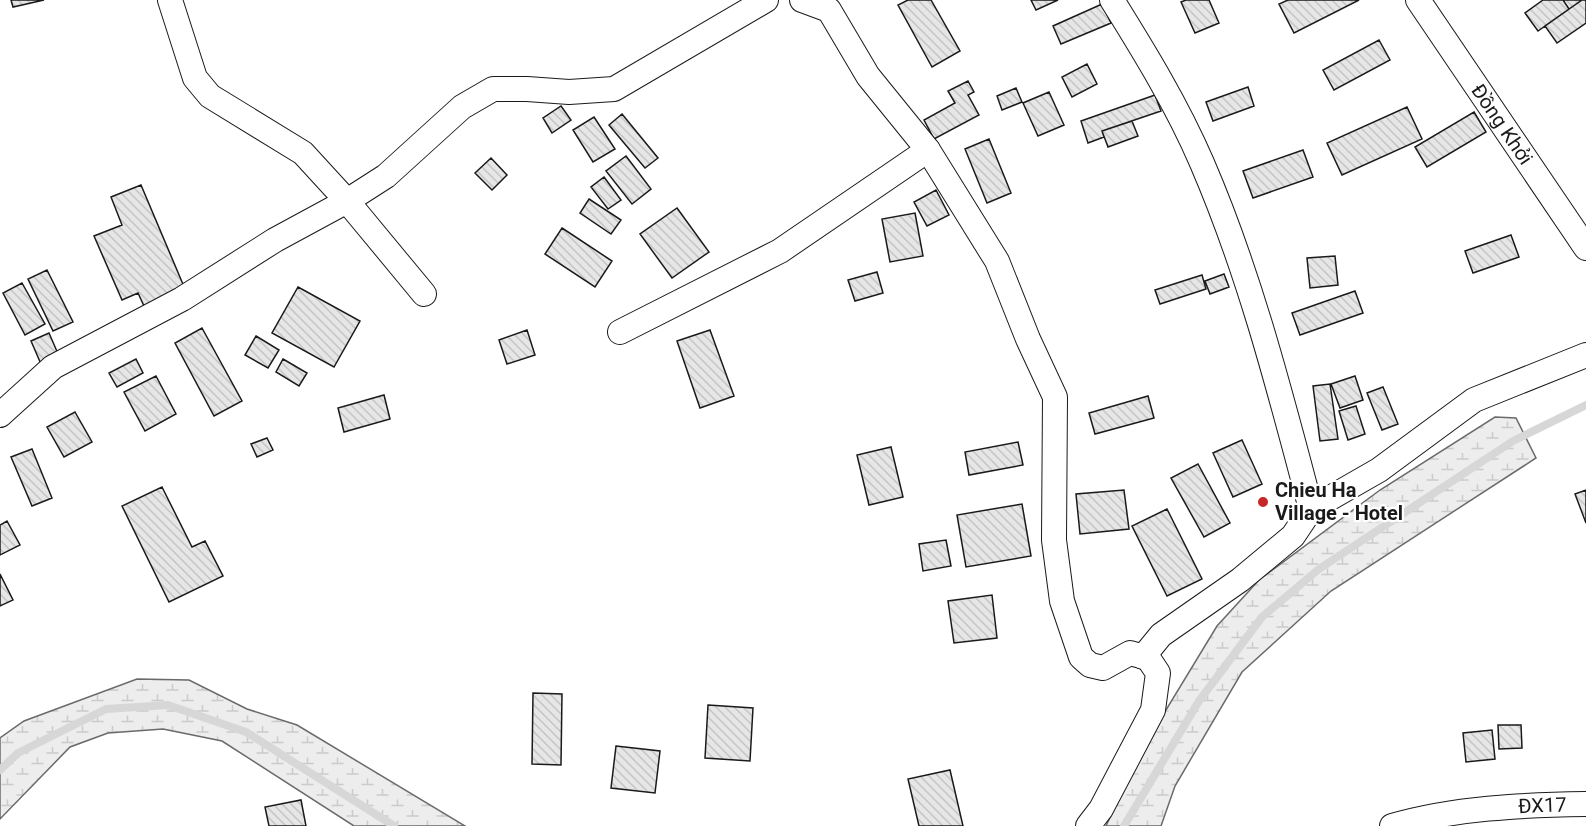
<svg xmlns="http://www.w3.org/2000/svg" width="1586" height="826" viewBox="0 0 1586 826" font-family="Roboto,sans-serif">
	<defs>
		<pattern id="wetland-marsh" width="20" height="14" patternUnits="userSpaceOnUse" patternTransform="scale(1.5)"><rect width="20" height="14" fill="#ededed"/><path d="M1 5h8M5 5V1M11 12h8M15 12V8" fill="none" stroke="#cbcbcb"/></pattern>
		<pattern id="building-back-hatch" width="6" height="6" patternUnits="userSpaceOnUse" patternTransform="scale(1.5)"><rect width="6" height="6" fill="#e6e6e6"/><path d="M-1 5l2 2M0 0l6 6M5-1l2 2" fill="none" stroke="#c5c5c5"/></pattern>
	</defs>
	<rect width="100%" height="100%" fill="#fff"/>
	<path fill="url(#wetland-marsh)" stroke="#6a6a6a" stroke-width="1.5" d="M 1495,417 L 1516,418 L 1536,458 L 1331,591 L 1242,672 L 1175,786 L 1161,826 L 1106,826 L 1141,751 L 1217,626 L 1259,580 L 1380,490 Z
		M 137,679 L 189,680 L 247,709 L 297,725 L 465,826 L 354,826 L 222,741 L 163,729 L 108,733 L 70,747 L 0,819 L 0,738 L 24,721 Z"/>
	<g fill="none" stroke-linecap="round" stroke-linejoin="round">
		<path stroke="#d7d7d7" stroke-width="8" d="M 0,770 L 18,753 L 106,709 L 168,705 L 246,732 L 394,826
			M 1124,826 L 1199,701 L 1262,617 L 1319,569 L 1513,441 L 1586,405"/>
	</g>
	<path fill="url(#building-back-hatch)" stroke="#1a1a1a" stroke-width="1.5" d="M 11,0 L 44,0 L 13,7 Z
		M 908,0 L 931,0 L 960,51 L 932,67 L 898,5 Z
		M 1031,0 L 1058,0 L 1036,10 Z
		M 1186,0 L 1209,0 L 1219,23 L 1195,33 L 1181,2 Z
		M 1288,0 L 1359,0 L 1294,33 L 1279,4 Z
		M 1543,0 L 1563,0 L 1569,9 L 1538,31 L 1525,13 Z
		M 1563,0 L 1582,0 L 1569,9 Z
		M 1582,0 L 1586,0 L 1586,23 L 1557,43 L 1545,26 Z
		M 1102,4 L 1111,23 L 1061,44 L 1053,26 Z
		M 1379,40 L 1390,60 L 1334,90 L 1323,70 Z
		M 1087,64 L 1097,84 L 1072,97 L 1062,77 Z
		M 968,81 L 974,92 L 968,95 L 979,115 L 934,139 L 924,120 L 955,103 L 948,91 Z
		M 1248,87 L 1254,106 L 1213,121 L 1206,102 Z
		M 1016,88 L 1022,102 L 1002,110 L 997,96 Z
		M 1049,92 L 1064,125 L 1038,136 L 1023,103 Z
		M 1155,95 L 1161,111 L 1102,131 L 1104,137 L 1088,143 L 1081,121 Z
		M 561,106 L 571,120 L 552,133 L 543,118 Z
		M 1407,107 L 1422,139 L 1342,175 L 1327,143 Z
		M 1474,112 L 1486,132 L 1427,167 L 1415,147 Z
		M 622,114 L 658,158 L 645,168 L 609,125 Z
		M 594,117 L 615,149 L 593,162 L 573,130 Z
		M 1132,121 L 1138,136 L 1108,147 L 1102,131 Z
		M 989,139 L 1011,193 L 987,203 L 965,149 Z
		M 1303,150 L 1313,177 L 1253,198 L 1243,171 Z
		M 626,156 L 651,189 L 632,204 L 606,171 Z
		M 491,158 L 507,175 L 492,190 L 475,173 Z
		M 604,177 L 621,200 L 608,209 L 591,187 Z
		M 141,185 L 185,289 L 144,306 L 138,293 L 122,300 L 94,236 L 122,225 L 111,197 Z
		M 936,190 L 949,215 L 927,226 L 914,202 Z
		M 589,199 L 621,220 L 611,234 L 580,213 Z
		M 677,208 L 709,252 L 672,278 L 640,234 Z
		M 915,213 L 923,256 L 890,262 L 882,219 Z
		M 562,228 L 612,261 L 595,287 L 545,254 Z
		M 1511,235 L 1519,257 L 1473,273 L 1465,251 Z
		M 1335,256 L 1338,285 L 1310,288 L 1307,258 Z
		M 47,270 L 73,322 L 53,331 L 28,279 Z
		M 877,272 L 883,293 L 855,301 L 848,280 Z
		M 1224,274 L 1229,287 L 1210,294 L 1205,281 Z
		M 1202,275 L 1206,289 L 1160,304 L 1155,290 Z
		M 22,283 L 45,324 L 25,335 L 3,293 Z
		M 298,287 L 360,321 L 334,367 L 272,333 Z
		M 1355,291 L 1363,313 L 1300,335 L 1292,313 Z
		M 202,328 L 242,401 L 214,416 L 175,343 Z
		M 527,330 L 535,355 L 507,364 L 499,340 Z
		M 710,330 L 734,396 L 700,408 L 677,341 Z
		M 49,333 L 59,356 L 41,364 L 31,341 Z
		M 256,336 L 279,350 L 268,368 L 245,355 Z
		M 136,359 L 143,373 L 117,387 L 109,373 Z
		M 283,359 L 307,373 L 299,386 L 276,372 Z
		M 156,376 L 176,414 L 145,431 L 124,392 Z
		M 1355,376 L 1363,400 L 1340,408 L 1331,384 Z
		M 1330,384 L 1338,439 L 1320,441 L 1313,386 Z
		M 1383,387 L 1398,424 L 1382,430 L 1367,393 Z
		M 384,395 L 390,419 L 344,432 L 338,408 Z
		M 1148,396 L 1154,418 L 1095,434 L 1089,413 Z
		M 1356,406 L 1365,434 L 1348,440 L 1339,411 Z
		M 75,412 L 92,442 L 64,457 L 47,427 Z
		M 267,438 L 273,450 L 257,457 L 251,444 Z
		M 1242,440 L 1262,484 L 1233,497 L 1213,453 Z
		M 1018,442 L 1023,465 L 969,475 L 965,452 Z
		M 891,447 L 903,497 L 869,505 L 857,455 Z
		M 32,449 L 52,498 L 32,506 L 11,457 Z
		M 1198,464 L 1230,523 L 1204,537 L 1171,478 Z
		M 162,487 L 192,547 L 205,541 L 223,576 L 169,602 L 122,506 Z
		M 1124,490 L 1129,529 L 1080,534 L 1076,494 Z
		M 1586,490 L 1586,523 L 1575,494 Z
		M 1022,504 L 1031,556 L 966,567 L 957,515 Z
		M 1167,509 L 1202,579 L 1167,596 L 1132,526 Z
		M 7,521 L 20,545 L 0,555 L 0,525 Z
		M 946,540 L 951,566 L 923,571 L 919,544 Z
		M 0,574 L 13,600 L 0,606 Z
		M 992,595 L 997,638 L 954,643 L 948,601 Z
		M 533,693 L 562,694 L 561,765 L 532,764 Z
		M 708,705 L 753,708 L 750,761 L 705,758 Z
		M 1498,725 L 1521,725 L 1522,748 L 1499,749 Z
		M 1492,730 L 1495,759 L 1466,762 L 1463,733 Z
		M 616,746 L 660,751 L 655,793 L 611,788 Z
		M 950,770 L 963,826 L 919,826 L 908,779 Z
		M 301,800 L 306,826 L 269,826 L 265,807 Z"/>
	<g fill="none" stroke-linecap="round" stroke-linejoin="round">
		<g stroke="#1a1a1a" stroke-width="26">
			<g id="minor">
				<path d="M 170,0 L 195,78 L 210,96 L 303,153 L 347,201 L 424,294"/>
				<path d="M 802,0 L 829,10 L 868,76 L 928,150 L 997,261 L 1028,339 L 1055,397 L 1054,540 L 1062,601 L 1081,657 L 1090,665 L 1103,668 L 1130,653 L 1148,658 L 1158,673 L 1153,710 L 1101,809 L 1088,826"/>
				<path d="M 1112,0 C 1145,53 1177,105 1202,163 C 1250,274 1280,392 1311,509"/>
				<path id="s1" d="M 1418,0 L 1586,248"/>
				<path d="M 620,332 L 780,251 L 928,150"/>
				<path d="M 0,415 L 53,367 L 182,299 L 275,240 L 347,201 L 386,176 L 462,107 L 493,89 L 527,89 L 569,92 L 614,89 L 766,0"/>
				<path d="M 1143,657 L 1161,635 L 1240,580 L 1293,536 L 1311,509 L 1379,470 L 1474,400 L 1586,355"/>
				<path id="s2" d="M 1392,826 C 1454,808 1522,805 1586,804"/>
			</g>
		</g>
		<use href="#minor" stroke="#fff" stroke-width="24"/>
	</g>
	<circle fill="#c62828" stroke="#fff" stroke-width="2" cx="1263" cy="502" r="6"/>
	<g text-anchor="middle" stroke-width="4.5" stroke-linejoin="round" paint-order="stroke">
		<g font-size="20" fill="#1a1a1a" stroke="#fff">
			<text dy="7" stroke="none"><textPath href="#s1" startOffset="150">Đồng Khởi</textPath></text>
			<text dy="7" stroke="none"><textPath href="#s2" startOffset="152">ĐX17</textPath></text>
		</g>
		<g font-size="20" font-weight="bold" fill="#1a1a1a" stroke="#fff" text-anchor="start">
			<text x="1275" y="497">Chieu Ha<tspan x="1275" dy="23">Village - Hotel</tspan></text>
		</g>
	</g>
</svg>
